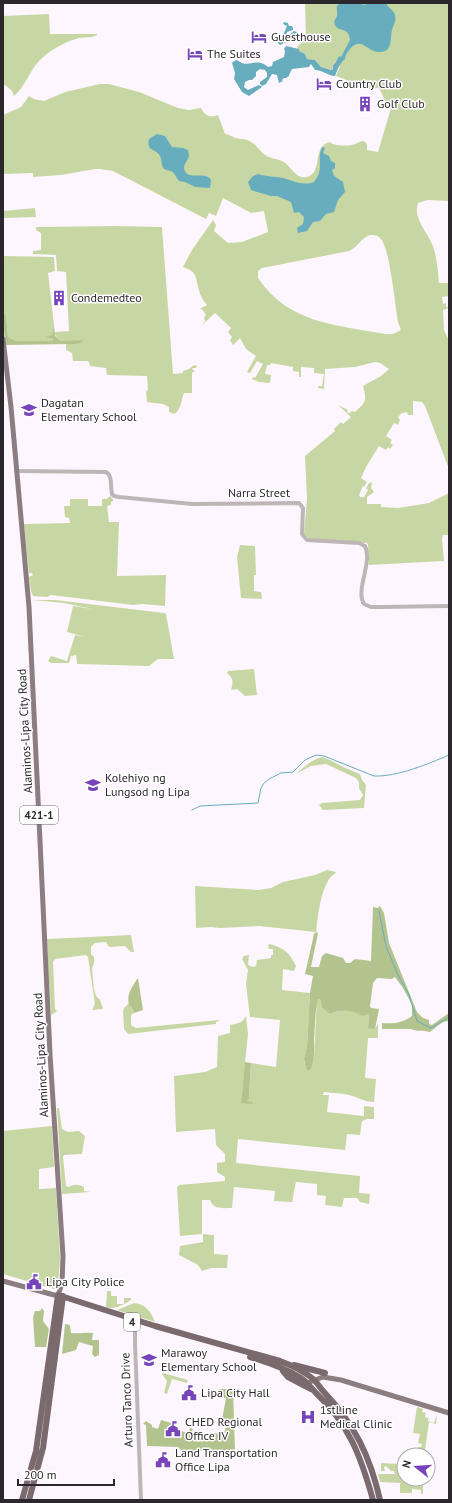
<svg xmlns="http://www.w3.org/2000/svg" width="452" height="1503" viewBox="0 0 452 1503" font-family="'PT Sans',sans-serif">
	<rect width="100%" height="100%" fill="#fef6fe"/>
	<path fill="#c7d7a3" fill-rule="evenodd" d="M 305,3 L 449,3 L 449,201 L 428,200 L 418,203 C 412,219 430,234 434,249 C 437,260 438,272 439,283 L 449,283 L 449,296 L 442,297 L 443,304 L 446,303 L 446,307 L 449,307 L 449,308 L 443,310 L 444,330 L 449,341 L 449,469 L 425,406 L 422,402 L 413,401 L 413,415 L 408,415 L 407,412 L 402,413 L 398,417 L 400,420 L 398,425 L 394,423 L 386,436 L 392,440 L 390,443 L 393,445 L 390,449 L 388,447 L 386,450 L 379,446 L 366,467 L 361,478 L 367,482 L 364,487 L 363,486 L 359,495 L 360,497 L 364,497 L 368,490 L 366,488 L 370,482 L 372,483 L 371,488 L 374,492 L 367,497 L 367,504 L 381,504 L 381,507 L 398,508 L 429,503 L 449,493 L 449,535 L 443,535 L 442,539 L 444,561 L 369,565 L 368,545 L 367,543 L 311,540 L 304,534 L 307,499 L 305,456 L 335,431 L 334,429 L 341,422 L 343,424 L 351,417 L 338,405 L 348,410 L 347,413 L 350,413 L 352,411 L 355,412 C 366,402 367,401 363,386 L 381,376 L 389,369 L 380,363 L 375,362 L 355,367 L 325,369 L 324,389 L 318,388 L 318,386 L 322,386 L 324,374 L 314,373 L 314,368 L 301,367 L 301,377 L 299,377 L 299,372 L 293,371 L 293,367 L 271,363 L 270,365 L 267,365 L 265,374 L 271,375 L 270,383 L 259,382 L 252,379 L 253,377 L 255,378 L 263,364 L 257,361 L 250,373 L 247,372 L 256,356 L 246,349 L 240,338 L 233,345 L 230,340 L 232,337 L 228,332 L 231,328 L 215,313 L 202,325 L 205,321 L 204,318 L 206,315 L 202,309 L 199,309 L 207,305 C 203,300 200,296 199,290 C 195,277 198,272 183,267 L 192,250 L 213,220 L 216,225 L 214,231 L 228,243 L 242,242 L 268,232 L 264,211 L 251,213 L 223,198 L 216,216 L 209,213 L 206,219 L 113,171 L 100,169 L 95,169 L 61,175 L 33,177 L 33,173 L 3,174 L 3,115 L 21,107 L 29,96 L 34,99 L 44,101 L 65,92 L 100,84 L 109,84 L 139,92 L 178,108 L 189,110 L 201,108 C 205,116 210,118 218,115 L 225,134 C 229,134 232,137 236,138 C 241,140 246,138 251,142 C 257,145 260,152 267,156 C 272,159 279,159 284,162 C 291,167 296,179 306,177 C 324,174 311,146 330,142 C 334,146 346,146 352,145 C 357,144 359,141 364,141 L 367,144 L 367,150 L 378,152 L 391,108 L 387,105 L 379,88 L 369,89 L 367,86 L 365,87 L 336,76 L 340,66 L 336,62 L 333,65 L 333,68 L 332,70 L 321,67 L 315,60 L 307,59 L 305,54 L 299,51 L 297,47 L 306,38 ZM 370,235 C 374,235 378,235 381,239 C 390,250 395,305 398,322 L 401,330 L 393,334 L 386,334 C 337,325 289,324 258,278 L 258,271 L 262,268 L 349,251 C 358,247 361,238 370,235 Z
		M 49,14 L 50,34 L 97,34 L 97,35 C 92,38 85,37 79,38 C 64,42 50,50 39,61 C 29,72 25,87 14,96 L 12,91 L 5,85 L 3,86 L 3,16 Z
		M 35,208 L 36,217 L 3,218 L 3,211 Z
		M 115,226 L 162,227 L 173,374 L 183,373 L 183,371 L 189,369 L 194,365 L 197,366 L 196,368 L 193,368 L 192,369 L 195,371 L 192,373 L 192,393 L 184,393 C 181,400 182,409 174,414 L 169,412 L 169,407 L 163,404 L 147,402 L 146,392 L 148,389 L 147,376 L 107,375 L 106,368 L 90,366 L 89,362 L 87,361 L 73,361 L 72,353 L 66,350 L 66,343 L 81,343 L 83,340 L 64,342 C 60,341 55,336 54,332 L 69,331 L 66,272 L 57,271 L 56,255 L 33,254 L 33,251 L 41,250 L 41,233 L 36,230 L 36,227 Z
		M 3,256 L 54,257 L 55,271 L 48,273 L 54,325 L 52,335 L 55,339 L 52,341 L 17,341 L 8,337 L 6,316 L 5,314 L 3,313 Z
		M 110,496 L 113,499 L 113,501 L 111,502 L 111,505 L 107,506 L 109,522 L 119,522 L 117,576 L 166,575 L 165,606 L 142,604 L 133,605 L 51,595 L 47,597 L 33,596 L 31,591 L 29,577 L 33,575 L 32,573 L 29,573 L 24,524 L 70,523 L 69,518 L 65,517 L 64,506 L 70,506 L 70,499 L 88,499 L 88,506 L 102,506 L 102,499 L 107,499 Z
		M 240,545 L 255,546 L 256,575 L 254,575 L 254,591 L 261,592 L 262,599 L 241,598 L 237,557 Z
		M 32,600 L 55,600 L 164,613 L 166,614 L 174,659 L 158,659 L 149,666 L 77,664 L 76,655 L 71,656 L 69,663 L 51,663 L 48,661 L 51,656 L 67,661 L 75,635 L 86,637 L 67,632 L 73,606 L 92,609 L 64,603 Z
		M 254,669 L 257,695 L 245,696 L 237,689 L 231,690 C 233,683 234,678 227,673 L 228,671 Z
		M 322,757 L 330,760 L 343,767 L 360,774 L 362,780 L 366,785 L 364,808 L 323,810 L 319,805 L 322,803 L 360,800 L 363,795 L 359,788 L 359,782 L 356,778 L 326,764 L 311,766 L 296,774 C 304,767 311,760 322,757 Z
		M 327,870 L 336,872 C 334,875 331,876 329,879 C 320,893 318,916 316,932 L 259,926 L 220,928 L 211,927 L 196,928 L 195,886 L 258,890 L 271,888 L 283,882 L 315,875 Z
		M 131,935 L 134,952 L 131,952 L 125,946 L 109,947 L 106,942 L 95,943 L 91,947 L 91,954 L 94,957 C 95,962 93,965 92,969 L 94,989 L 96,996 L 100,1000 L 103,1009 L 92,1010 L 95,1004 L 88,957 L 86,955 L 55,959 L 53,962 L 55,1009 L 57,1011 L 51,1015 L 47,939 Z
		M 269,944 C 283,947 290,953 296,966 L 294,971 L 283,969 L 282,990 L 310,993 L 307,1047 L 304,1060 L 306,1069 L 308,1071 L 310,1070 L 314,1056 L 317,999 L 320,999 L 322,1008 L 330,1014 C 343,1008 356,1012 369,1014 L 368,1027 L 375,1029 L 378,1023 L 378,1038 L 368,1038 L 365,1078 L 376,1079 L 374,1102 C 363,1102 355,1095 344,1094 L 345,1087 L 344,1094 L 324,1092 L 323,1095 L 329,1095 L 327,1112 L 364,1116 L 364,1106 L 374,1107 L 374,1119 L 367,1119 L 362,1121 L 360,1135 L 347,1134 L 345,1150 L 238,1139 L 236,1163 L 360,1176 L 359,1193 L 370,1194 L 369,1204 L 360,1202 L 357,1198 L 344,1198 L 342,1207 L 325,1205 L 326,1196 L 317,1195 L 317,1184 L 296,1182 L 292,1202 L 274,1201 L 275,1191 L 234,1187 L 232,1208 C 222,1208 214,1210 210,1200 L 202,1200 L 202,1234 L 180,1236 L 177,1187 L 179,1185 L 225,1181 L 225,1177 L 217,1172 L 217,1163 L 225,1162 L 225,1154 L 216,1145 L 215,1129 L 176,1132 L 174,1076 L 205,1072 L 217,1067 L 218,1036 L 230,1033 L 230,1025 C 236,1024 243,1023 246,1016 L 248,1034 L 241,1103 L 250,1102 L 247,1101 L 249,1099 L 249,1095 L 251,1063 L 276,1067 L 280,1020 L 250,1017 L 246,984 L 248,970 L 242,959 L 244,956 L 249,955 L 248,965 L 253,967 L 256,966 L 257,960 L 271,958 L 271,955 L 273,955 L 273,949 L 269,949 L 268,946 Z
		M 129,1003 L 134,1013 L 131,1015 L 131,1025 L 136,1028 L 219,1020 L 219,1021 L 216,1022 L 216,1024 L 128,1034 L 124,1029 L 123,1011 L 124,1008 Z
		M 57,1108 L 59,1108 L 62,1129 L 68,1132 L 79,1131 L 85,1136 L 82,1154 L 64,1155 L 63,1157 L 66,1186 L 69,1187 C 74,1184 78,1184 84,1187 L 84,1191 L 91,1192 L 62,1194 Z
		M 52,1126 L 54,1167 L 39,1169 L 39,1189 L 56,1188 L 60,1258 L 58,1286 L 54,1289 L 3,1274 L 3,1131 Z
		M 203,1234 L 214,1235 L 214,1254 L 228,1255 L 227,1268 L 211,1268 L 202,1271 L 198,1265 L 179,1255 L 180,1246 L 203,1242 Z
		M 107,1291 L 111,1291 L 111,1296 L 117,1296 L 117,1304 L 124,1304 L 124,1298 L 131,1298 L 131,1300 C 123,1305 114,1310 106,1307 Z
		M 134,1303 C 146,1304 151,1312 155,1322 L 117,1310 Z
		M 163,1373 L 188,1380 L 187,1383 L 172,1379 L 167,1394 L 164,1393 L 167,1381 L 162,1374 Z
		M 417,1407 L 423,1409 L 422,1412 L 426,1413 L 425,1417 L 428,1418 L 429,1416 L 428,1421 L 434,1423 L 437,1414 L 436,1424 L 429,1422 L 425,1450 L 418,1449 L 418,1447 L 421,1447 L 422,1444 L 418,1443 L 420,1434 L 413,1433 Z
		M 381,1463 L 400,1464 L 400,1467 L 404,1467 L 404,1479 L 413,1479 L 413,1481 L 418,1481 L 418,1479 L 423,1479 L 423,1494 L 421,1494 L 421,1490 L 412,1489 L 412,1493 L 400,1493 L 400,1483 L 380,1482 L 378,1474 L 395,1474 L 394,1471 L 391,1471 L 386,1466 L 384,1467 L 385,1471 L 381,1471 Z"/>
	<path fill="#b3c38d" d="M 3,313 L 5,314 L 6,316 L 8,337 L 17,341 L 52,341 L 54,339 L 46,337 L 52,335 L 54,325 L 55,336 L 61,341 L 84,340 L 81,343 L 74,344 L 5,345 Z
		M 380,906 L 384,913 L 389,943 L 417,1012 L 423,1018 L 429,1020 L 429,1024 L 432,1025 L 449,1013 L 449,1021 C 441,1021 437,1027 430,1032 C 423,1030 417,1032 411,1029 L 382,1029 L 382,1023 C 394,1024 402,1023 412,1016 L 412,1005 L 403,988 L 395,977 L 392,979 L 377,978 L 373,983 L 370,1006 L 371,1008 L 379,1009 L 375,1029 L 368,1028 L 369,1014 L 363,1016 C 352,1010 342,1009 330,1014 L 322,1008 L 320,999 L 318,999 C 315,1011 315,1026 314,1039 C 314,1050 315,1061 310,1070 L 308,1071 L 306,1069 L 304,1059 L 307,1047 L 310,993 L 313,976 L 305,974 L 314,934 L 316,932 L 318,933 L 311,967 L 319,967 L 322,956 L 326,953 L 343,958 L 346,963 L 350,963 L 355,959 L 371,961 L 373,907 L 378,908 Z
		M 138,978 L 143,1010 L 134,1013 C 133,1009 130,1006 129,1004 C 126,995 133,985 138,978 Z
		M 245,1062 L 251,1063 L 249,1095 L 249,1099 L 247,1101 L 252,1102 L 253,1104 L 241,1103 Z
		M 42,1308 L 44,1311 L 43,1321 L 49,1329 L 46,1347 L 35,1347 L 33,1317 L 35,1311 L 40,1311 Z
		M 65,1324 L 70,1325 L 71,1333 C 80,1334 84,1332 93,1333 L 92,1340 L 99,1340 L 99,1355 L 95,1357 L 92,1354 L 93,1346 L 79,1342 L 76,1350 L 62,1354 Z
		M 219,1389 L 233,1389 L 235,1452 L 181,1450 L 178,1447 L 147,1446 L 146,1425 L 143,1424 L 146,1421 L 152,1425 L 152,1427 L 158,1429 L 161,1420 L 175,1424 L 176,1429 L 178,1430 L 188,1433 L 190,1428 L 193,1429 L 191,1434 L 198,1436 L 197,1438 L 202,1440 L 204,1437 L 210,1439 L 212,1433 L 224,1434 L 226,1427 L 221,1425 L 226,1398 L 220,1397 Z"/>
	<path fill="#67adbe" d="M 340,3 L 358,3 L 364,5 L 368,3 L 386,3 C 388,8 394,10 395,15 C 397,20 393,26 392,30 C 390,38 393,52 380,52 C 368,53 361,35 350,49 C 347,52 345,56 345,59 C 340,62 337,71 335,76 C 328,76 323,70 315,70 L 311,64 L 309,67 L 292,69 L 289,75 L 289,76 L 286,78 L 284,78 L 282,80 L 283,81 L 279,83 L 277,75 L 272,74 L 266,84 L 262,86 L 260,84 L 260,82 L 267,77 L 267,73 L 265,70 L 260,69 L 256,72 L 256,76 L 252,80 L 249,80 L 245,82 L 244,87 L 248,90 L 259,85 L 262,87 L 249,96 L 242,92 L 234,79 L 235,73 L 232,63 L 234,61 L 237,60 C 249,70 256,56 268,67 L 272,66 L 273,62 L 284,57 L 285,51 L 284,49 L 286,46 L 299,49 L 299,51 L 305,54 L 307,59 L 315,60 L 321,67 L 331,70 L 333,69 L 333,65 L 336,62 L 339,56 L 341,57 L 350,40 C 349,26 339,33 335,25 C 333,21 336,19 337,16 C 338,13 336,9 337,6 Z
		M 284,22 L 288,23 L 289,26 L 292,26 L 293,28 L 293,30 L 287,32 L 287,35 L 289,35 L 294,31 L 297,32 L 298,34 L 290,40 L 280,45 L 278,43 L 278,40 C 283,36 285,31 287,26 L 283,24 Z
		M 157,134 L 165,136 L 172,147 L 183,148 L 188,150 L 189,156 C 188,160 184,164 184,168 C 186,182 205,170 211,180 L 210,188 L 195,187 L 185,182 L 179,181 L 173,172 L 164,169 C 161,165 162,160 160,156 C 156,148 146,152 149,139 Z
		M 322,147 L 325,148 L 323,153 L 329,156 L 331,161 L 335,163 L 335,168 L 332,170 L 334,176 L 343,182 L 345,192 L 338,200 L 334,212 L 326,214 L 320,221 L 313,222 L 307,231 L 298,233 L 297,228 L 303,224 L 304,217 L 299,212 L 294,213 L 291,202 L 277,196 L 271,196 L 251,190 L 248,182 L 253,176 L 258,174 C 266,177 274,176 283,178 C 293,181 303,186 314,182 C 325,169 316,160 322,147 Z"/>
	<g fill="none" stroke-linecap="round" stroke-linejoin="round">
		<path stroke="#67adbe" stroke-width="1" d="M 192,810 L 200,806 L 258,803 L 261,788 L 264,783 L 269,779 L 281,773 L 293,772 L 305,760 L 316,755 L 324,756 L 374,776 C 397,777 428,764 449,755
			M 379,911 L 386,946 L 398,975 L 409,995 L 417,1021 L 431,1028 L 449,1017"/>
		<path stroke="#beb5b7" stroke-width="4" d="M 16,471 L 106,472 C 113,476 110,486 112,494 L 114,496 L 119,497 L 192,504 L 299,503 L 303,508 L 302,534 L 307,540 L 359,543 L 365,546 C 373,562 355,590 364,604 L 371,607 L 380,607 L 449,606
			M 136,1323 L 135,1330 L 135,1343 L 141,1500"/>
		<path stroke="#8c7d80" stroke-width="5" d="M 3,339 L 11,407 L 29,607 L 50,1054 L 63,1256 L 62,1284 L 58,1295 L 54,1295 L 3,1281
			M 307,1383 L 323,1377 L 341,1380 L 449,1413"/>
		<path stroke="#7a696d" stroke-width="6" d="M 250,1357 C 267,1362 286,1369 301,1378 C 307,1382 311,1388 316,1393 C 349,1424 361,1457 373,1500
			M 294,1365 L 325,1373
			M 283,1371 L 288,1377 L 311,1389
			M 22,1500 L 36,1451 L 58,1295 L 155,1326 L 280,1361 C 291,1365 303,1371 312,1378 C 317,1382 320,1388 324,1392 C 355,1425 370,1456 380,1500
			M 29,1500 L 43,1448 L 63,1296"/>
	</g>
	<defs>
		<g id="hotel-bare" transform="scale(1.2)"><path d="M-6-4.5h1.5V1H6V5H4.5V3h-9V5H-6ZM-4 0a1.8 1.8 0 1 1 3.6 0ZM.5 0V-2.5h3Q6-2.5 6 0Z" fill="#7844bc" stroke="#fff" stroke-width="2.5" paint-order="stroke"/></g>
		<g id="building-bare" transform="scale(1.2)"><path d="M-4-6H4V6H1V3H-1V6H-4ZM-2.5-4.3h1.7v1.8h-1.7ZM.8-4.3h1.7v1.8H.8ZM-2.5-1h1.7V.8h-1.7ZM.8-1h1.7V.8H.8Z" fill="#7844bc" stroke="#fff" stroke-width="2.5" paint-order="stroke"/></g>
		<g id="school-bare" transform="scale(1.2)"><path d="M0-5L7-2L0 1L-7-2ZM-4 1L0 2.5L4 1V4Q0 6-4 4Z" fill="#7844bc" stroke="#fff" stroke-width="2.5" paint-order="stroke"/></g>
		<g id="university-bare" transform="scale(1.2)"><path d="M0-5L7-2L0 1L-7-2ZM-4 1L0 2.5L4 1V4Q0 6-4 4Z" fill="#7844bc" stroke="#fff" stroke-width="2.5" paint-order="stroke"/></g>
		<g id="civic-bare" transform="scale(1.2)"><path d="M-.6-6.5H3V-4.5H.6V-3L4-1V1h2V6H-6V1h2V-1L-.6-3ZM-1.2 2.5V6h2.4V2.5Z" fill="#7844bc" stroke="#fff" stroke-width="2.5" paint-order="stroke"/></g>
		<g id="hospital-bare" transform="scale(1.2)"><path d="M-5-5h3v3.5h4V-5h3V5h-3V1.5h-4V5h-3Z" fill="#7844bc" stroke="#fff" stroke-width="2.5" paint-order="stroke"/></g>
	</defs>
	<g fill-rule="evenodd">
		<use href="#hotel-bare" x="259" y="37"/>
		<use href="#hotel-bare" x="195" y="54"/>
		<use href="#hotel-bare" x="324" y="84"/>
		<use href="#building-bare" x="365" y="104"/>
		<use href="#building-bare" x="59" y="298"/>
		<use href="#school-bare" x="29" y="410"/>
		<use href="#university-bare" x="93" y="785"/>
		<use href="#civic-bare" x="34" y="1282"/>
		<use href="#school-bare" x="149" y="1360"/>
		<use href="#civic-bare" x="189" y="1393"/>
		<use href="#hospital-bare" x="308" y="1417"/>
		<use href="#civic-bare" x="173" y="1429"/>
		<use href="#civic-bare" x="163" y="1460"/>
	</g>
	<g text-anchor="middle" stroke-width="3" stroke-linejoin="round" paint-order="stroke">
		<g fill="#fff" stroke="#6b686b" stroke-width="1">
			<rect x="20" y="806" width="38" height="18" rx="3"/>
			<rect x="124" y="1313" width="16" height="18" rx="3"/>
		</g>
		<g font-size="11" font-weight="bold" fill="#2c272c">
			<text x="39" y="819">421-1</text>
			<text x="132" y="1326">4</text>
		</g>
		<g font-size="12" fill="#2c272c" stroke="#fff" text-anchor="start">
			<text x="271" y="41">Guesthouse</text>
			<text x="207" y="58">The Suites</text>
			<text x="336" y="88">Country Club</text>
			<text x="377" y="108">Golf Club</text>
			<text x="71" y="302">Condemedteo</text>
			<text x="41" y="407">Dagatan<tspan x="41" dy="14">Elementary School</tspan></text>
			<text x="105" y="782">Kolehiyo ng<tspan x="105" dy="14">Lungsod ng Lipa</tspan></text>
			<text x="46" y="1286">Lipa City Police</text>
			<text x="161" y="1357">Marawoy<tspan x="161" dy="14">Elementary School</tspan></text>
			<text x="201" y="1397">Lipa City Hall</text>
			<text x="320" y="1414">1stLine<tspan x="320" dy="14">Medical Clinic</tspan></text>
			<text x="185" y="1426">CHED Regional<tspan x="185" dy="14">Office IV</tspan></text>
			<text x="175" y="1457">Land Transportation<tspan x="175" dy="14">Office Lipa</tspan></text>
		</g>
		<g font-size="12" fill="#2c272c" stroke="#fff">
			<text x="259" y="497">Narra Street</text>
			<text transform="translate(25 731) rotate(-93)" y="4">Alaminos-Lipa City Road</text>
			<text transform="translate(41 1055) rotate(-93)" y="4">Alaminos-Lipa City Road</text>
			<text transform="translate(127 1400) rotate(-92)" y="4">Arturo Tanco Drive</text>
		</g>
	</g>
	<rect width="452" height="1503" fill="none" stroke="#2c272c" stroke-width="8"/>
	<g transform="translate(416 1467) rotate(287)"><circle r="19" fill="#ffffff" stroke="#aba9ab"/>
	<path d="M0-3L7 15L0 10L-7 15Z" fill="#7844bc"/>
	<text y="-6" font-size="11" font-weight="bold" text-anchor="middle" fill="#2c272c">N</text>
	</g>
	<path d="M18 1479v6h96v-6" fill="none" stroke="#2c272c" stroke-width="2"/>
	<text x="24" y="1479" font-size="12" fill="#2c272c" stroke="#ffffff" stroke-width="3" paint-order="stroke">200 m</text>
</svg>
